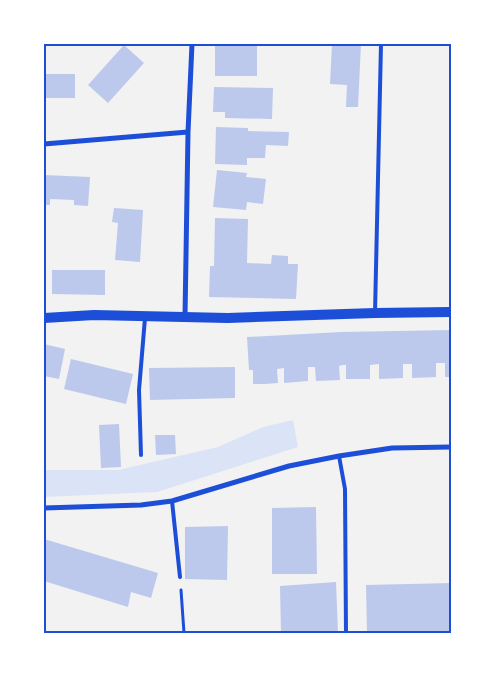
<svg xmlns="http://www.w3.org/2000/svg" width="495" height="677" viewBox="0 0 495 677" font-family="'Source Serif 4',serif">
	<rect width="100%" height="100%" fill="#f2f2f2"/>
	<path fill="#dbe4f7" d="M 293,420 L 298,447 L 157,492 L 44,497 L 44,470 L 118,470 L 218,447 L 263,427 Z"/>
	<path fill="#bdc9ec" d="M 215,44 L 257,44 L 257,76 L 215,76 Z
		M 332,44 L 361,44 L 358,107 L 346,107 L 347,85 L 330,84 Z
		M 124,45 L 144,63 L 108,103 L 88,85 Z
		M 44,74 L 75,74 L 75,98 L 44,98 Z
		M 214,87 L 273,88 L 272,119 L 225,118 L 225,112 L 213,112 Z
		M 216,127 L 248,128 L 248,131 L 289,132 L 288,146 L 266,145 L 265,158 L 247,158 L 247,165 L 215,164 Z
		M 217,170 L 247,173 L 246,177 L 266,179 L 263,204 L 247,202 L 246,210 L 213,207 Z
		M 44,175 L 90,177 L 88,206 L 74,205 L 74,200 L 50,199 L 50,205 L 44,205 Z
		M 114,208 L 143,210 L 140,262 L 115,260 L 118,223 L 112,222 Z
		M 215,218 L 248,219 L 247,263 L 271,264 L 272,255 L 288,256 L 288,264 L 298,264 L 296,299 L 209,297 L 210,266 L 214,266 Z
		M 52,270 L 105,270 L 105,295 L 52,294 Z
		M 451,330 L 451,377 L 445,377 L 445,363 L 436,363 L 436,377 L 412,378 L 412,364 L 403,364 L 403,378 L 379,379 L 379,364 L 370,365 L 370,379 L 346,379 L 346,365 L 343,365 L 339,366 L 340,380 L 316,381 L 315,367 L 308,367 L 308,381 L 284,383 L 284,368 L 277,369 L 278,383 L 265,384 L 253,384 L 253,370 L 249,370 L 247,337 L 341,332 Z
		M 44,344 L 65,349 L 59,379 L 44,376 Z
		M 71,359 L 133,374 L 126,404 L 64,389 Z
		M 235,367 L 235,398 L 150,400 L 149,368 Z
		M 119,424 L 121,467 L 101,468 L 99,425 Z
		M 155,435 L 175,435 L 176,454 L 156,455 Z
		M 316,507 L 317,574 L 272,574 L 272,508 Z
		M 228,526 L 227,580 L 185,579 L 185,527 Z
		M 44,539 L 158,573 L 151,598 L 131,592 L 128,607 L 44,581 Z
		M 336,582 L 338,633 L 281,633 L 280,586 Z
		M 451,583 L 451,633 L 367,633 L 366,585 Z"/>
	<g fill="none" stroke-linecap="round" stroke-linejoin="round">
		<path stroke="#1d4ed8" stroke-width="3" d="M 181,590 L 184,633"/>
		<path stroke="#1d4ed8" stroke-width="4" d="M 375,313 L 381,44
			M 141,455 L 139,390 L 145,318
			M 339,456 L 345,489 L 346,633
			M 172,501 L 180,577"/>
		<path stroke="#1d4ed8" stroke-width="5" d="M 44,144 L 188,132
			M 185,317 L 188,132 L 192,44
			M 44,508 L 141,505 L 172,501 L 289,466 L 339,456 L 392,448 L 451,447"/>
		<path stroke="#1d4ed8" stroke-width="10" d="M 44,318 L 94,315 L 228,318 L 375,313 L 451,312"/>
	</g>
	<rect width="495" height="677" fill="none" stroke="#ffffff" stroke-width="90"/>
	<rect x="45" y="45" width="405" height="587" fill="none" stroke="#1d4ed8" stroke-width="2"/>
</svg>
